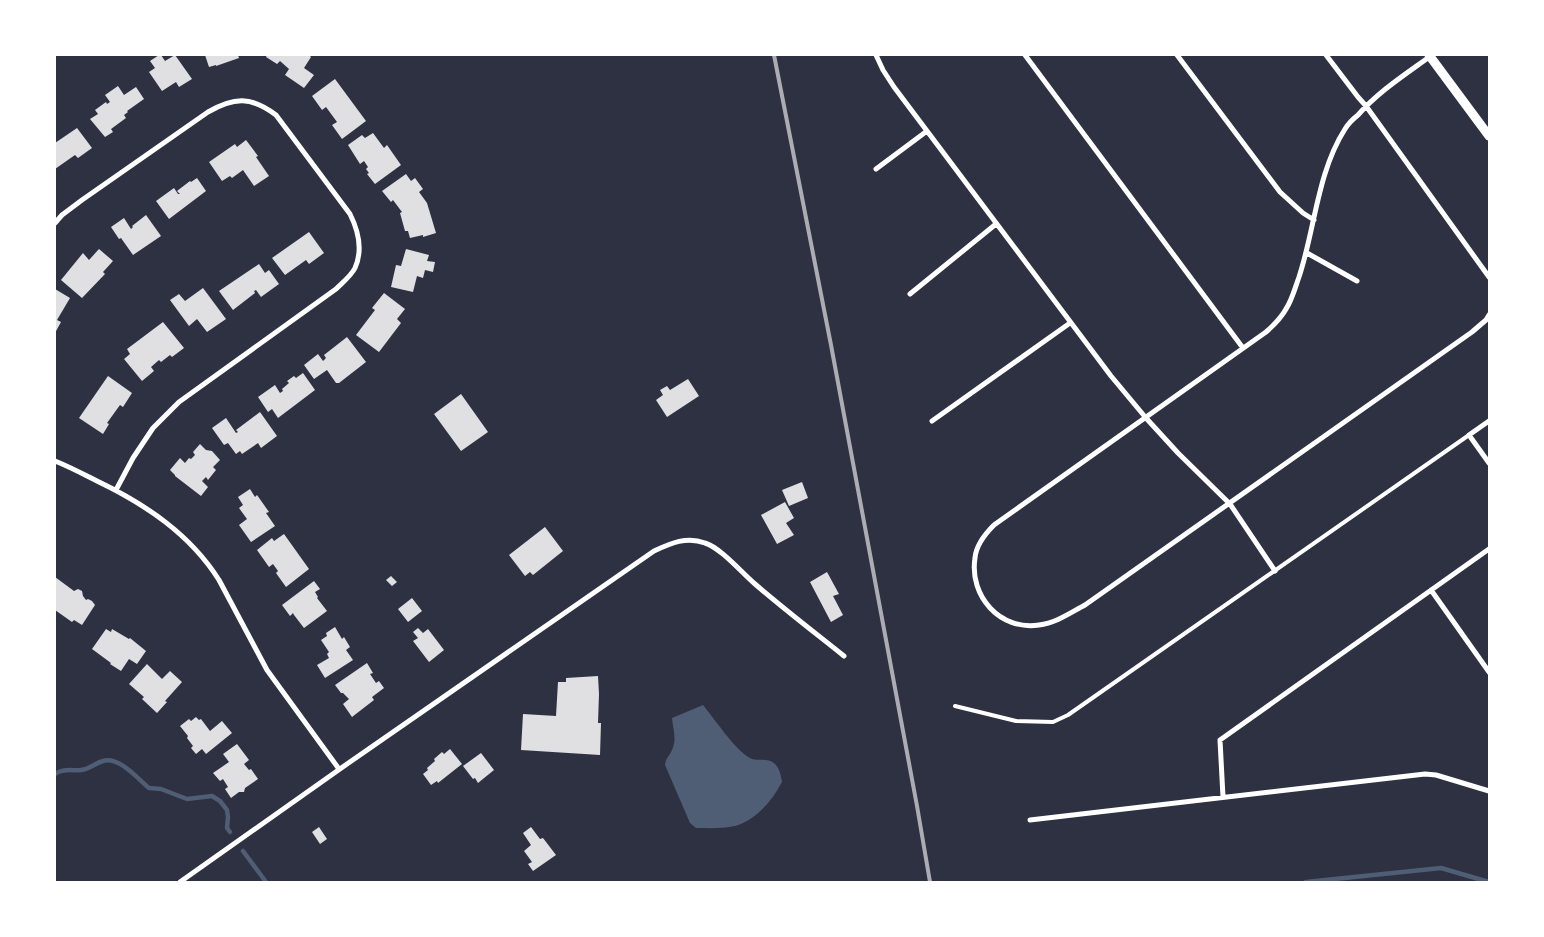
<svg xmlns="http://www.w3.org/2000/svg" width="1544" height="937" viewBox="0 0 1544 937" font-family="Quicksand,sans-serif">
	<rect width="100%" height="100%" fill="#2d3142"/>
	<path fill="#4f5d75" d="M 703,705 C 714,718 735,750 750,758 C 757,762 768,757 775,764 C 780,769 781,776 782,782 C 772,801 756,820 735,826 C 722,829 708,828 696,828 L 690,823 L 665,765 C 666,757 669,757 672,750 C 677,740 673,729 672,718 Z"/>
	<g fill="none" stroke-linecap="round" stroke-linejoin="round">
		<path stroke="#4f5d75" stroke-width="4.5" d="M 55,774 C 63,768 72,771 81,770 C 90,769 95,763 103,761 C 119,756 138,779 149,788 L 161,789 L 187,799 L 212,796 L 220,801 L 227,810 L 228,817 L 227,828 L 230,832
			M 243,851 L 266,882
			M 1306,882 L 1441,868 L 1489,882"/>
	</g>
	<path fill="#e0e0e3" d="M 159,55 L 161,55 L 165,61 L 175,55 L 192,79 L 179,87 L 176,82 L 162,91 L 149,72 L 155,68 L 150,61 Z
		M 205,55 L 238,55 L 239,58 L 216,66 L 216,65 L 209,67 Z
		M 267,55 L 309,55 L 311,57 L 304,68 L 314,75 L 304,88 L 285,75 L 289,69 L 280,61 L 277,64 L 266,57 Z
		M 335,79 L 366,121 L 342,139 L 332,125 L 337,122 L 326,107 L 322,110 L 312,96 Z
		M 118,86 L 124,95 L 136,87 L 144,99 L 127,111 L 128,112 L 124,115 L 126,118 L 111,129 L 113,132 L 105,137 L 90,119 L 98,114 L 95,110 L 106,102 L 107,104 L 110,102 L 105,95 Z
		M 77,128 L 92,148 L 78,158 L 75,155 L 55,169 L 55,143 Z
		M 373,133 L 384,148 L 387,145 L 401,165 L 375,184 L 367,174 L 369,173 L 366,169 L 368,167 L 364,161 L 360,164 L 348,145 L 362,135 L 365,138 Z
		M 246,140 L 258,156 L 256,157 L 269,176 L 254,186 L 243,170 L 232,178 L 230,176 L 222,181 L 209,162 L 235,144 L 237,147 Z
		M 406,174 L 411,181 L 415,178 L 423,189 L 419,192 L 427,203 L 436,233 L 423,237 L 423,235 L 410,238 L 408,231 L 405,231 L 400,213 L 402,212 L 393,200 L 391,202 L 382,191 Z
		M 197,178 L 206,191 L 169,219 L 156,201 L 174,188 L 178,194 L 180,194 L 177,191 L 190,181 L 191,182 Z
		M 146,215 L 161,236 L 133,255 L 121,238 L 119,239 L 111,227 L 124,218 L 131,229 L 133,227 L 132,226 Z
		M 309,232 L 324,253 L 309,264 L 306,260 L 285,275 L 272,258 Z
		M 99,249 L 113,261 L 103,272 L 105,274 L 82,298 L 61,280 L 83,253 L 89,260 Z
		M 406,249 L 429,255 L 427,261 L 435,262 L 433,272 L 425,270 L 423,278 L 417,276 L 413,292 L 391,287 L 396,265 L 401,266 Z
		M 259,264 L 265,273 L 269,270 L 279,284 L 261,297 L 256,290 L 254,291 L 255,293 L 233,310 L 219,291 Z
		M 203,288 L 226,319 L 207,332 L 197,319 L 189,326 L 170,300 L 179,294 L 185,301 Z
		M 55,289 L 70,298 L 57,320 L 61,322 L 55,333 Z
		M 384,293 L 405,309 L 397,319 L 401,323 L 379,352 L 356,335 L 375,310 L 372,308 Z
		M 163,322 L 184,348 L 172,357 L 170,355 L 161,362 L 159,360 L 151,367 L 154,371 L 142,381 L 124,359 L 130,354 L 127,349 Z
		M 347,337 L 366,362 L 339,383 L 336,383 L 327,370 L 314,379 L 304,365 L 318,354 L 323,361 L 326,358 L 324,355 Z
		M 303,373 L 315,390 L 278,418 L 272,409 L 268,412 L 258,397 L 275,385 L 280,393 L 283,391 L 282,389 L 289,383 L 287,381 L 294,376 L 296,378 Z
		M 108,376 L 132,393 L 123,407 L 120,405 L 107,423 L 109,424 L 103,434 L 79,418 Z
		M 688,379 L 699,396 L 667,417 L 656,400 L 663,395 L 660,390 L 667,386 L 670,390 Z
		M 461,394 L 488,432 L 461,451 L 434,414 Z
		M 260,412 L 277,436 L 261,448 L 258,443 L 242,454 L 240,451 L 236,454 L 228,443 L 224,445 L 212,428 L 226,418 L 236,433 L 238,432 L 236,430 Z
		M 200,444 L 206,450 L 212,451 L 220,460 L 213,467 L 216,470 L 208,480 L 206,477 L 202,481 L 208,487 L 201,496 L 175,476 L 175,475 L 170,470 L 180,458 L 185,463 L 189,458 L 191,459 L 195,455 L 193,452 Z
		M 802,482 L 808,498 L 789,506 L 782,490 Z
		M 250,489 L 255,497 L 257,495 L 269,512 L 266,513 L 275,526 L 251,542 L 239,525 L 247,519 L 239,508 L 243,505 L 238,497 Z
		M 785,502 L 794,518 L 786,523 L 794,535 L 777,544 L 761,515 Z
		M 545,527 L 563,551 L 533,575 L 530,572 L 525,576 L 509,555 Z
		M 284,534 L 309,569 L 286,587 L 276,573 L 278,571 L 273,564 L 269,567 L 257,550 L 272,538 L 274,541 Z
		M 827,572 L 839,594 L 833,596 L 843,615 L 831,622 L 810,582 Z
		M 391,576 L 397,582 L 392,586 L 386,580 Z
		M 55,577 L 74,591 L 78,589 L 82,591 L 83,596 L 86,600 L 88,599 L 92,601 L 95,605 L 82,625 L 74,620 L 72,622 L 55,610 Z
		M 314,581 L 320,589 L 315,592 L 318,597 L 317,598 L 327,611 L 304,628 L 294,615 L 293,613 L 290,616 L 282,605 Z
		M 412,598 L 422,611 L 408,622 L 398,609 Z
		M 335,627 L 342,639 L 344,637 L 350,647 L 346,650 L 353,660 L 325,678 L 317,665 L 329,658 L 327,654 L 329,652 L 321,640 L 327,636 L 326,633 Z
		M 418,628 L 423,633 L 428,629 L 444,650 L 429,662 L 413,641 L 418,638 L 413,632 Z
		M 106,629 L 111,632 L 112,629 L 129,639 L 130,638 L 146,651 L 137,664 L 129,659 L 121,671 L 110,664 L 111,663 L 92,649 Z
		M 367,663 L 373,673 L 370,674 L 376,683 L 379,681 L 384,688 L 372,697 L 374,700 L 352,717 L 343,704 L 349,699 L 343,693 L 341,693 L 335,685 Z
		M 147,664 L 162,679 L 170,671 L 182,682 L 165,701 L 167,702 L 157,713 L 142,699 L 144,697 L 129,684 Z
		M 598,676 L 599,694 L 598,723 L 601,723 L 600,755 L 521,750 L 523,714 L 556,716 L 558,682 L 566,682 L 566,678 Z
		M 196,717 L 199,720 L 201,719 L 210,731 L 222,721 L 232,733 L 206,754 L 202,749 L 196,754 L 191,748 L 193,746 L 187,738 L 188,736 L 180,726 L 189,719 L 191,721 Z
		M 237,744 L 249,760 L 244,764 L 249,770 L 251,769 L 258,779 L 245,788 L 244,792 L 239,792 L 231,798 L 225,789 L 228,787 L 223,779 L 220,781 L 213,773 L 229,762 L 223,754 Z
		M 450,749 L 462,764 L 438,783 L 437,781 L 431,785 L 423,774 L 428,770 L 427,768 L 435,761 L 434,759 L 442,752 L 444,754 Z
		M 481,753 L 494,770 L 478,783 L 475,778 L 473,779 L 463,766 Z
		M 319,827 L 327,839 L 320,844 L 312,832 Z
		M 531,827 L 540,839 L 543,838 L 556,855 L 533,871 L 528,864 L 532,862 L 524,851 L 531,845 L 523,833 Z"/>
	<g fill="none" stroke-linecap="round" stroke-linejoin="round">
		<path stroke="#fff" stroke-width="4" d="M 955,706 L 1016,721 L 1053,722 L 1068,715 L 1469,435"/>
		<path stroke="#fff" stroke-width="5" d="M 876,55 L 883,70 L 894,87 L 1111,376 L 1146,418 L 1178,453 L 1230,504 L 1275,571
			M 1025,55 L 1243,348
			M 1177,55 L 1280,192 L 1303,213 L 1314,220
			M 1326,55 L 1358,97 L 1366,106 L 1489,277
			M 1432,55 C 1406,74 1379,91 1358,115 C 1353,119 1348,124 1345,129 C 1317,173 1315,229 1299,277 C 1295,288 1292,300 1286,309 C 1281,318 1274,325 1266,332 L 994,525 C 986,533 976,545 975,558 C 969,596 1000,631 1039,625 C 1056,623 1070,613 1085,605 L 1472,332 L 1486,320 L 1489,315
			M 876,169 L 927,131
			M 55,223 L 62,215 L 82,200 L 208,112 C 234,97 251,96 276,115 L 350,214 C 358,230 363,250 355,268 C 351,276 343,282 336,289 L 179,402 L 153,428 L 133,458 L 116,490
			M 1307,253 L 1357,281
			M 910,294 L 996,224
			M 932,421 L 1070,323
			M 1489,421 L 1469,435 L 1489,463
			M 55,461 C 70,467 83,474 97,481 C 145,504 190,534 219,580 L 267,670 L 339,769
			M 1431,590 L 1489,672
			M 1223,797 L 1220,740 L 1489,549
			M 1030,820 L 1425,774 L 1436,775 L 1489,791
			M 180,882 L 347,764 L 654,551 C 671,543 687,536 705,543 C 721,548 742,573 755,584 C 784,609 814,632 844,656"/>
		<path stroke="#fff" stroke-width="9" d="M 1429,55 L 1489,136"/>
		<path stroke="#abadb3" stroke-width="4" d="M 774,55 L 831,345 L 917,806 L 930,882"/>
	</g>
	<rect width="1544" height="937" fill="none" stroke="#ffffff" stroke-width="112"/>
</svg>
